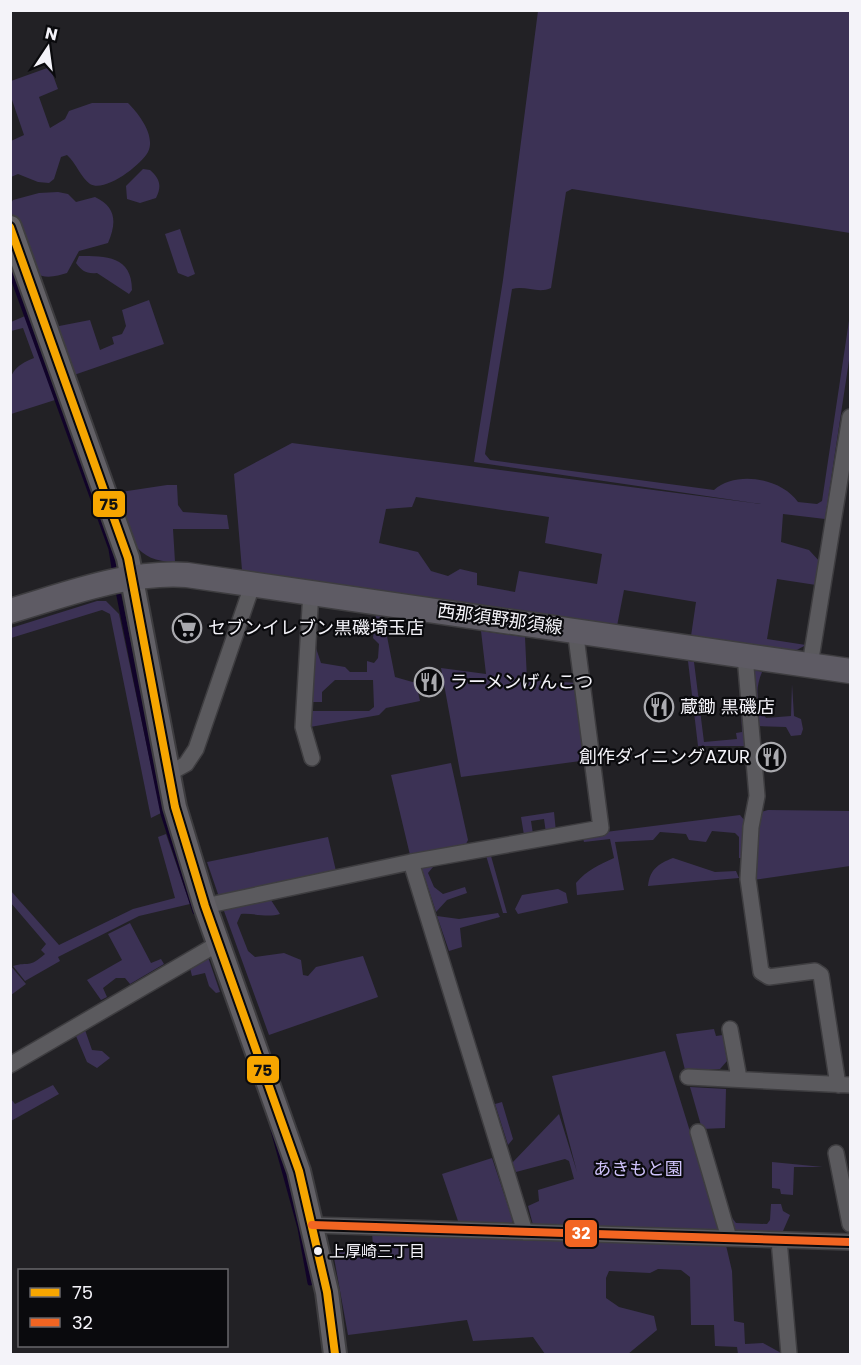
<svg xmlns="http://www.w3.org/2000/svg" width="861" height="1365" viewBox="0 0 861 1365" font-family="Poppins,'Noto Sans JP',sans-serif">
	<rect width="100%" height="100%" fill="#222125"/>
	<path fill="#3c3255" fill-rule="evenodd" d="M 731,10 L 850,11 L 850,233 L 572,189 L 566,192 L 551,288 C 538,294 525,285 512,289 L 485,454 L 490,460 L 714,490 C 736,470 781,478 798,502 L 817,504 L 822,501 L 850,314 L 850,354 L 825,519 L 783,514 L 781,542 L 809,550 L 821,563 L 816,585 L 777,579 L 767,639 L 806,645 L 793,652 L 691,636 L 696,602 L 624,590 L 617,626 L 242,570 L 234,474 L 292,443 L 761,504 L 474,462 L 503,280 L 538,11 ZM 416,497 L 549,517 L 545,543 L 602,554 L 597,584 L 519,571 L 515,592 L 477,585 L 477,573 L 460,569 L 448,576 L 431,571 L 418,552 L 379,543 L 386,509 L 412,507 Z
		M 50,67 L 58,89 L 39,97 L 50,128 L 65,119 L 69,111 L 92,103 L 128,103 C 139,114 156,136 148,152 C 141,165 105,193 90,184 C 81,178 76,163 67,155 L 61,157 L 54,179 L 49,183 L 38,182 L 18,174 L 11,177 L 11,141 L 24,135 L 11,97 L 11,81 Z
		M 143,169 L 150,170 C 160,179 162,186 156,198 L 140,203 L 127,199 L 126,186 Z
		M 58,192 L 68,194 L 76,202 L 95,197 C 116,207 117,222 108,243 L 79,251 L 67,273 C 57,276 44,280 35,272 C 26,265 11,217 10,205 L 13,200 L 39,193 Z
		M 180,229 L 195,274 L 188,277 L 178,273 L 165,234 Z
		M 79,256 C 106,256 132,256 132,290 L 129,294 L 97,273 C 86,274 82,271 76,263 Z
		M 149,300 L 164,344 L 71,376 L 54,327 L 90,320 L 100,350 L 114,344 L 112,337 L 122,334 L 126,326 L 122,310 Z
		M 25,316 L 55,400 L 11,414 C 10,384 3,370 34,358 L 23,328 L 11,331 L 11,322 Z
		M 167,485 L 177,485 L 178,505 L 183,512 L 227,515 L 229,529 L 173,529 L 175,562 C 129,562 127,528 114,493 Z
		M 97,601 L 106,601 L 119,614 L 161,813 L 151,818 L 110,614 L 102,610 L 11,638 L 11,628 Z
		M 376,614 L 383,616 L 395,677 L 416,683 L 420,701 L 386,708 L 379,715 L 310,727 L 310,711 L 369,711 L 374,707 L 373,680 L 335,680 L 322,692 L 322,702 L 311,702 L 314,635 L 317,636 L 316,648 L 321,663 L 345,667 L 350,672 L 367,672 L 367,661 L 374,663 L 378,658 L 379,644 L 373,638 Z
		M 481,631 L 525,637 L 527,680 L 578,683 L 588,760 L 461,777 L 441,668 L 486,674 Z
		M 688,661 L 694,662 L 704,742 L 737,739 L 736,733 L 742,732 L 739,669 L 747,746 L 698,746 Z
		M 752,669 L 762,672 C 755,689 756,702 766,718 L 791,716 L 792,684 L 794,716 L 801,719 L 803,729 L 801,735 L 791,736 L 786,727 L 756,726 Z
		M 451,763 L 468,840 L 466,844 L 410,855 L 391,775 Z
		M 768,810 L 850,811 L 850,866 L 753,880 L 758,813 Z
		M 554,812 L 556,832 L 546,833 L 544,819 L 531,821 L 533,834 L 524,835 L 521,817 Z
		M 740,815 L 745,821 L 743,858 L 739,858 L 739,837 L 735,833 L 712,831 L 706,842 L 689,840 L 686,834 L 660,832 L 653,840 L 615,842 L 624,890 L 577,895 L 576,883 C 587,870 599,865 614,858 L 610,839 L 584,842 L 582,835 Z
		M 166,834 L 190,904 L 139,916 L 58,957 L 60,961 L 25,981 L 13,966 C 29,961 28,969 45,954 L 41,950 L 46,944 L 11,903 L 11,891 L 59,945 L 133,909 L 175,898 L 158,837 Z
		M 328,837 L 336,871 L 219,897 L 207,862 Z
		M 485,852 L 506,852 L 491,856 L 507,913 L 503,913 Z
		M 673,858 L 715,872 L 736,871 L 739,878 L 648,886 C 650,869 658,864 673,858 Z
		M 432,862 L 433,867 L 428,873 L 434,887 L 443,894 L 465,887 L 467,893 L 447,900 L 436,912 L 422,869 L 426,863 Z
		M 558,889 L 566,893 L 568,903 L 518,914 L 515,909 L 522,895 Z
		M 269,897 L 280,914 C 267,918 255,913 241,914 L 237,923 L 248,951 L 255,957 L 284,953 L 301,960 L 303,975 L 308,976 L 316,967 L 363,956 L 378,997 L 269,1035 L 224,911 L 227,906 Z
		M 498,913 L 500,917 L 460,928 L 462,947 L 449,951 L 437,916 L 459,919 Z
		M 130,923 L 151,963 L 161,959 L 164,964 L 130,984 L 125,978 L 116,978 L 103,988 L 107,997 L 101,1000 L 87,980 L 122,960 L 108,934 Z
		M 208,957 L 220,992 L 216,993 L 209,986 L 205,973 L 192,976 L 190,968 Z
		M 10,965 L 26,984 L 11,995 L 10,995 Z
		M 714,1029 L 716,1036 L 723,1035 L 727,1061 L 720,1069 L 685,1070 L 676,1034 Z
		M 85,1030 L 92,1050 L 102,1051 L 110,1058 L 97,1068 L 87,1062 L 76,1036 Z
		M 665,1051 L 720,1228 L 719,1232 L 533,1225 L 528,1206 L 539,1201 L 538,1190 L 574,1179 L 569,1161 L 565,1159 L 516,1172 L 512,1163 L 559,1114 L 577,1172 L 552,1076 Z
		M 53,1085 L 59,1094 L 11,1121 L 11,1099 L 15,1104 Z
		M 690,1087 L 726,1089 L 725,1128 L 702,1129 Z
		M 502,1102 L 513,1139 L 508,1145 L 495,1104 Z
		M 492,1158 L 513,1221 L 511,1224 L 458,1221 L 442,1174 Z
		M 772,1162 L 823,1167 L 794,1167 L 793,1195 L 781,1194 L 780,1189 L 772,1188 Z
		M 771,1204 L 781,1204 L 783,1211 L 790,1215 L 783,1231 L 733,1231 L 730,1215 L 736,1223 L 767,1224 L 770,1220 Z
		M 372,1232 L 725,1241 L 732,1271 L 734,1321 L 744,1323 L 745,1344 L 763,1343 L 783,1354 L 738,1354 L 737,1347 L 715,1346 L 714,1325 L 691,1325 L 690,1277 L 681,1270 L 658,1269 L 650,1273 L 609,1271 L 606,1278 L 606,1298 L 619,1307 L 654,1316 L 657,1330 L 628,1354 L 545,1354 L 533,1337 L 473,1341 L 467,1320 L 348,1335 L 333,1252 L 373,1247 Z"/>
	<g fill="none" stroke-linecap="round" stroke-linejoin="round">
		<path stroke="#110329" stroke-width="5" d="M 10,270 L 111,549 L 115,574
			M 117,586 L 163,814 L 195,912
			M 273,1130 L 300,1228 L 310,1283"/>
		<g stroke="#3e3d40" stroke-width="18">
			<path id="street" d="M 311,591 L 303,727 L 312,758
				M 745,656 L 757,796 L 751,827 L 748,879 L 761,972 L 769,977 L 815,971 L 821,975 L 838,1085
				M 810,665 L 850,417
				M 168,774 L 186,764 L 196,749 L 253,583
				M 411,862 L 525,1232
				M 205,906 L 411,862 L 601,828 L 575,629
				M 730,1029 L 739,1078
				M 10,1065 L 219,943
				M 688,1077 L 850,1085
				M 698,1132 L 729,1238
				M 836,1153 L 850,1224
				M 312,1225 L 850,1242
				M 779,1240 L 789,1354"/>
		</g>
		<g stroke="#3e3d40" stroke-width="26">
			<path id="secondary" d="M 10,227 L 128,558 L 175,807 L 205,906 L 299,1171 L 327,1292 L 335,1354"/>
		</g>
		<g stroke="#3e3d40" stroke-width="27">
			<path id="primary" d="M 10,611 C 68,594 126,571 187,575 L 850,671"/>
		</g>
		<use href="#street" stroke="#5b5a5e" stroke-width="15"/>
		<use href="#secondary" stroke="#626066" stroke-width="22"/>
		<use href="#primary" stroke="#5e5b64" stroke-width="24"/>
		<g stroke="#0a0a0d" stroke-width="12">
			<path id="bus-1" d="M 10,227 L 128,558 L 175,807 L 205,906 L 299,1171 L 327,1292 L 335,1354"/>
		</g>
		<g stroke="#0a0a0d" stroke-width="12">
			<path id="bus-2" d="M 312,1225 L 850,1242"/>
		</g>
		<use href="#bus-1" stroke="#f7a600" stroke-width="8"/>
		<use href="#bus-2" stroke="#f26522" stroke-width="8"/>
	</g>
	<defs>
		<g id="supermarket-ring" transform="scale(1.5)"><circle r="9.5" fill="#0a0a0d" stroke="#aaaaaf" stroke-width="1.5"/><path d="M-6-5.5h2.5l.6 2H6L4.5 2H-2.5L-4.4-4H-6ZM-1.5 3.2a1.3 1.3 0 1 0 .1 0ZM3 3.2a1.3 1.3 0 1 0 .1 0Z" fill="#aaaaaf"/></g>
		<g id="restaurant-ring" transform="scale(1.5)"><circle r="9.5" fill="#0a0a0d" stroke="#aaaaaf" stroke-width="1.5"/><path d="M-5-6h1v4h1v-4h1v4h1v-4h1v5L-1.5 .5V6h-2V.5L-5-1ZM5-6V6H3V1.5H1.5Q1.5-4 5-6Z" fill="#aaaaaf"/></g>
	</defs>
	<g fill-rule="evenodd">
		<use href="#supermarket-ring" x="187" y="628"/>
		<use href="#restaurant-ring" x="429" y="682"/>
		<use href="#restaurant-ring" x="659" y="707"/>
		<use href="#restaurant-ring" x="771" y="757"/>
	</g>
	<circle fill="#f4f3f9" stroke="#0a0a0d" stroke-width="2" cx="318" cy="1251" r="5"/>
	<g text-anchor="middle" stroke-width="4.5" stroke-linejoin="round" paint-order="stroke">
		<g font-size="16" fill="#f4f3f9" stroke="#0a0a0d" text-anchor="start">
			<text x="329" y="1257">上厚崎三丁目</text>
		</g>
		<g font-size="18" fill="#f4f3f9" stroke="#0a0a0d">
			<text transform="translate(500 619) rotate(8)" y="6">西那須野那須線</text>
		</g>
		<g font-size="18" fill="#f4f3f9" stroke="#0a0a0d" text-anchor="start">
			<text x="208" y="634">セブンイレブン黒磯埼玉店</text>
			<text x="450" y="688">ラーメンげんこつ</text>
			<text x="680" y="713">蔵鋤 黒磯店</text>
			<text x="750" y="763" text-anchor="end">創作ダイニングAZUR</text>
		</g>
		<g font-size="18" fill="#cfc2fb" stroke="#0a0a0d">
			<text x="638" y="1175">あきもと園</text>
		</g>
	</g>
	<g stroke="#0a0a0d" stroke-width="2">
		<rect x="92" y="490" width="34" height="28" rx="6" fill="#f7a600"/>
		<rect x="246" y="1055" width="34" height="29" rx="6" fill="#f7a600"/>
		<rect x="564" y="1219" width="34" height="29" rx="6" fill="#f26522"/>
	</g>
	<g font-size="16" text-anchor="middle" font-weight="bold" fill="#fff">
		<text x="581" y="1239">32</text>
	</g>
	<g font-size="16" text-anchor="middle" font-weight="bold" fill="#111">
		<text x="109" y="510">75</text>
		<text x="263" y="1076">75</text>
	</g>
	<rect width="861" height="1365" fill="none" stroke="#f4f3f9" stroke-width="24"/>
	<rect x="18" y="1269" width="210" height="78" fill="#0a0a0d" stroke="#68676b" stroke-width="1.5"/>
	<rect x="30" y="1288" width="30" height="9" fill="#f7a600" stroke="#68676b" stroke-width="1.5"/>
	<text x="72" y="1299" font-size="18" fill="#f4f3f9">75</text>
	<rect x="30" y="1318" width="30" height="9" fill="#f26522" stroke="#68676b" stroke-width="1.5"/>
	<text x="72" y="1329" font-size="18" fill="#f4f3f9">32</text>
	<g transform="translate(48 48) rotate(13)" stroke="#0a0a0d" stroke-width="4.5" paint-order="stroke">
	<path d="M0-4.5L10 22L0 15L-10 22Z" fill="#f4f3f9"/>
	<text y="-9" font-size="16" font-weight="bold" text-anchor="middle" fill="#f4f3f9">N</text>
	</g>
</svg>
